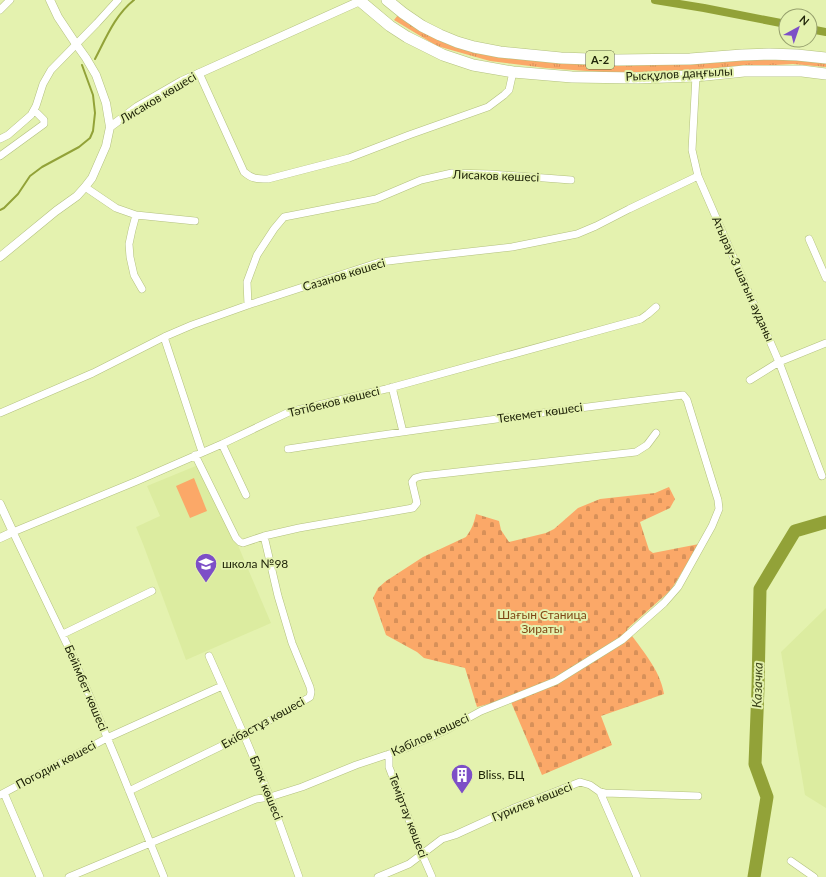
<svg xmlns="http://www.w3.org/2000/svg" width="826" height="877" viewBox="0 0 826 877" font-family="Lato,sans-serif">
	<defs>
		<pattern id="grass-tufts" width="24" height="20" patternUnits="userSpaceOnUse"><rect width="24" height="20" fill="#fba868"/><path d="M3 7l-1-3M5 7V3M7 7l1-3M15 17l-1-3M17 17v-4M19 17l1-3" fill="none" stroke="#d79059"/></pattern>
		<pattern id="cemetery-stones" width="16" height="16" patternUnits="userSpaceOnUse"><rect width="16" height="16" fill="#fba868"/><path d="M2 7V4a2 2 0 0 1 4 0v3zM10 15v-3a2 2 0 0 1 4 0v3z" fill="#d79059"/></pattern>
	</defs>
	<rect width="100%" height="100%" fill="#e4f2af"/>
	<path fill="#dceca0" d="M 203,463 L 271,623 L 186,660 L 143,544 L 136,527 L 160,516 L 147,486 Z
		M 826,608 L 826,808 L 805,795 L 781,652 Z"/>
	<path fill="url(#grass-tufts)" d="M 398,15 L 489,54 L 546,62 L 613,65 L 792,58 L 826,62 L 826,67 L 793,64 L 689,70 L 614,73 L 546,68 L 490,61 L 437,46 L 394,20 Z"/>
	<path fill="url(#cemetery-stones)" d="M 669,487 L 675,499 L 670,508 L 640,522 L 649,550 L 653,553 L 699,544 L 671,590 L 627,629 C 641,649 660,669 664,694 L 601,716 L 612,745 L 542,775 L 511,702 L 507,699 L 477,707 L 465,668 L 424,658 L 417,652 L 386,635 L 373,598 L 378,588 L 386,581 L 423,557 L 466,537 C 472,529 474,523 476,514 L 499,521 L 501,530 L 509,542 L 546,533 L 554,529 L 578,508 L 600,499 L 655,493 Z"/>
	<path fill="#fba868" d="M 194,478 L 207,511 L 190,518 L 176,486 Z"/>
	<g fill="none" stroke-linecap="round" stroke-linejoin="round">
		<path stroke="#92a238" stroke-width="2" d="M 95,59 C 106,38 115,15 134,0
			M 0,210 L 4,208 L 18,194 L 30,176 L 42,167 L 79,147 L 90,138 L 93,131 L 95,113 L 93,95 L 82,65"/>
		<path stroke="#92a238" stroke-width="8" d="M 655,0 L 704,8 L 786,24
			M 810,29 L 826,32"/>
		<path stroke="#92a238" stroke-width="13" d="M 754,877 L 767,797 L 755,764 L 758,688 L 760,589 L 795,531 L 826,522"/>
		<g stroke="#b3c07f" stroke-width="8">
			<path id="minor" d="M 0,10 L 10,0
				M 199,73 L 244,172 C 252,179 257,179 268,179 L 349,158 L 409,135 L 488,107 L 504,95 L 509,90 L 513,72
				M 696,76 L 692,150 L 698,176 L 779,362 L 822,476
				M 0,139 L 8,135 L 31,115 L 36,106 L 43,84 L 51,70 L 97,23 L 118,0
				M 0,156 L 44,124 L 44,120 L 34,110
				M 85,187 L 116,208 L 136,215 L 195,221
				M 136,215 L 132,230 L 129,244 L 130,257 L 134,275 L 142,289
				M 809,239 L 826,278
				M 248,305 L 247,282 L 257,255 L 274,229 L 284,217 L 376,199 L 421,180 L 452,173 L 490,174 L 571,180
				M 164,337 L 202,452
				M 750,380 L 779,362 L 826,343
				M 392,387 L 403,432
				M 0,413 L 93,373 L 164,337 L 192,325 L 248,305 L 380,262 L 405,259 L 512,247 L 577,234 L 596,226 L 629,209 L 698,176
				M 222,444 L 246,495
				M 195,455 L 236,538 L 240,542 L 243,543 L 264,536 L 299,528 L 413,508 L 417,503 L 412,482 L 415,478 L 422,476 L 636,452 L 647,445 L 656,433
				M 63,634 L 152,591
				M 209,656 L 244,735 L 270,797 L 299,877
				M 389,754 L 389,767 L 422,854 L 432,877
				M 129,791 L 244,735 L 310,697 L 311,692 L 310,687 L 292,643 L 278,596 L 264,536
				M 600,792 L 637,877
				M 4,793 L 40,877
				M 0,795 L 107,738 L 222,686
				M 791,861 L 814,877
				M 69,877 L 256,799 L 270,797 L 302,787 L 356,765 L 404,749 L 448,729 L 481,711 L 556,681 L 622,640 L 664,603 L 678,587 L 712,526 L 719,509 L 718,500 L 687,400 L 683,395 L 675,396 C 546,412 416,429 288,449
				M 164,877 L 117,761 L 74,659 L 13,532 L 137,481 L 222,444 L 289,412 L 386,389 L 641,319 L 648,314 L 656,307
				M 378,877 L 409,864 L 442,839 L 455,835 L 514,808 L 580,782 L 590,785 L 600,792 L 605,793 L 698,796"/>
		</g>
		<g stroke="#b3c07f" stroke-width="9">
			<path id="tertiary" d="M 110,127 L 137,107 L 182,81 L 360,1
				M 0,257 L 56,211 L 77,196 L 85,187 L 92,178 L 106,146 L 110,127 L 106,103 L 96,75 L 86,58 L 76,44 L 58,17 L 50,0
				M 0,504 L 13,532 L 0,538"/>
		</g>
		<g stroke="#b3c07f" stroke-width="12">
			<path id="primary" d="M 359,0 L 390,26 L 407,37 L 443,55 L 473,65 L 513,72 L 572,77 L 637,78 L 696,76 L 744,71 L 802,71 L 826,74
				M 387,0 L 403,13 L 422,26 L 440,35 L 457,42 L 474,47 L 500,52 L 561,58 L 617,60 L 690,59 L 742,55 L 769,54 L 797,55 L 826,58"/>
		</g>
		<use href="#minor" stroke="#fff" stroke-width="7"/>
		<use href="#tertiary" stroke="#fff" stroke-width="8"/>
		<use href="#primary" stroke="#fff" stroke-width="11"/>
	</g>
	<defs>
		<g id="school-pin" transform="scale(1.15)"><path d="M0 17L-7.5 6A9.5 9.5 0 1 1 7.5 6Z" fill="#7d4fc7" stroke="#e4f2af"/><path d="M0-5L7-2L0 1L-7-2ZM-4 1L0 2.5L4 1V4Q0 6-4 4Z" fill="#fff"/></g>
		<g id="building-pin" transform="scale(1.15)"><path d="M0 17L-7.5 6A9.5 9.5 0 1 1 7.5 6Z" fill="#7d4fc7" stroke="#e4f2af"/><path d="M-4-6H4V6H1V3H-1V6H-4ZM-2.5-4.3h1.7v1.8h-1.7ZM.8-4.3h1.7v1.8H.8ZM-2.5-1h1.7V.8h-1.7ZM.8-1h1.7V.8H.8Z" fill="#fff"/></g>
	</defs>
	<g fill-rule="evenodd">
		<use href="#school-pin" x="206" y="564"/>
		<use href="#building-pin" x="462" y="775"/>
	</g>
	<g text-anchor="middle" stroke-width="4" stroke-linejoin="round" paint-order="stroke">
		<rect fill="#e4f2af" stroke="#5b623c" stroke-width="1" x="586" y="51" width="28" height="18" rx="3"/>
		<g font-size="11" font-weight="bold" fill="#20250a">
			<text x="600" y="64">A-2</text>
		</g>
		<g font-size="12" fill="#20250a" stroke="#e4f2af">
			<text transform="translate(679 74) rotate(-3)" y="4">Рысқұлов даңғылы</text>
			<text transform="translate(158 98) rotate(-31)" y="4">Лисаков көшесі</text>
			<text transform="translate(496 176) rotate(2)" y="4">Лисаков көшесі</text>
			<text transform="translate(344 275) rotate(-17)" y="4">Сазанов көшесі</text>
			<text transform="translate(743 279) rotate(66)" y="4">Атырау-3 шағын ауданы</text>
			<text transform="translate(334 402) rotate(-14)" y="4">Тәтібеков көшесі</text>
			<text transform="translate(540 413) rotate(-8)" y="4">Текемет көшесі</text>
			<text transform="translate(86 688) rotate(67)" y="4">Бейімбет көшесі</text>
			<text transform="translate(263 723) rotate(-29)" y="4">Екібастұз көшесі</text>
			<text transform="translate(430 735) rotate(-25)" y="4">Кабілов көшесі</text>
			<text transform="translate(56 765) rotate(-28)" y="4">Погодин көшесі</text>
			<text transform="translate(266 788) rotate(68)" y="4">Блок көшесі</text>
			<text transform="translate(532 802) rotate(-22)" y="4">Гурилев көшесі</text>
			<text transform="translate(408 816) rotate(69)" y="4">Теміртау көшесі</text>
		</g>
		<g font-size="12" fill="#20250a" stroke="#e4f2af" text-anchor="start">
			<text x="222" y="568">школа №98</text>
			<text x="478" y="779">Bliss, БЦ</text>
		</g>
		<g font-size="12" fill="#7f4816" stroke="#e4f2af">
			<text x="542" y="619">Шағын Станица<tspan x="542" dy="14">Зираты</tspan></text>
		</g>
		<g font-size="13" font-style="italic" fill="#3b4318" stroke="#e4f2af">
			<text transform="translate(757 685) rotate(-88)" y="5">Казачка</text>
		</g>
	</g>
	<g transform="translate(798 28) rotate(40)"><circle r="19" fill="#e4f2af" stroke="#96a06d"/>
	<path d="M0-3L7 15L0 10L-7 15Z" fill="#7d4fc7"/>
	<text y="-6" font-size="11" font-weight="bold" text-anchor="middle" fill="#20250a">N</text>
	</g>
</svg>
